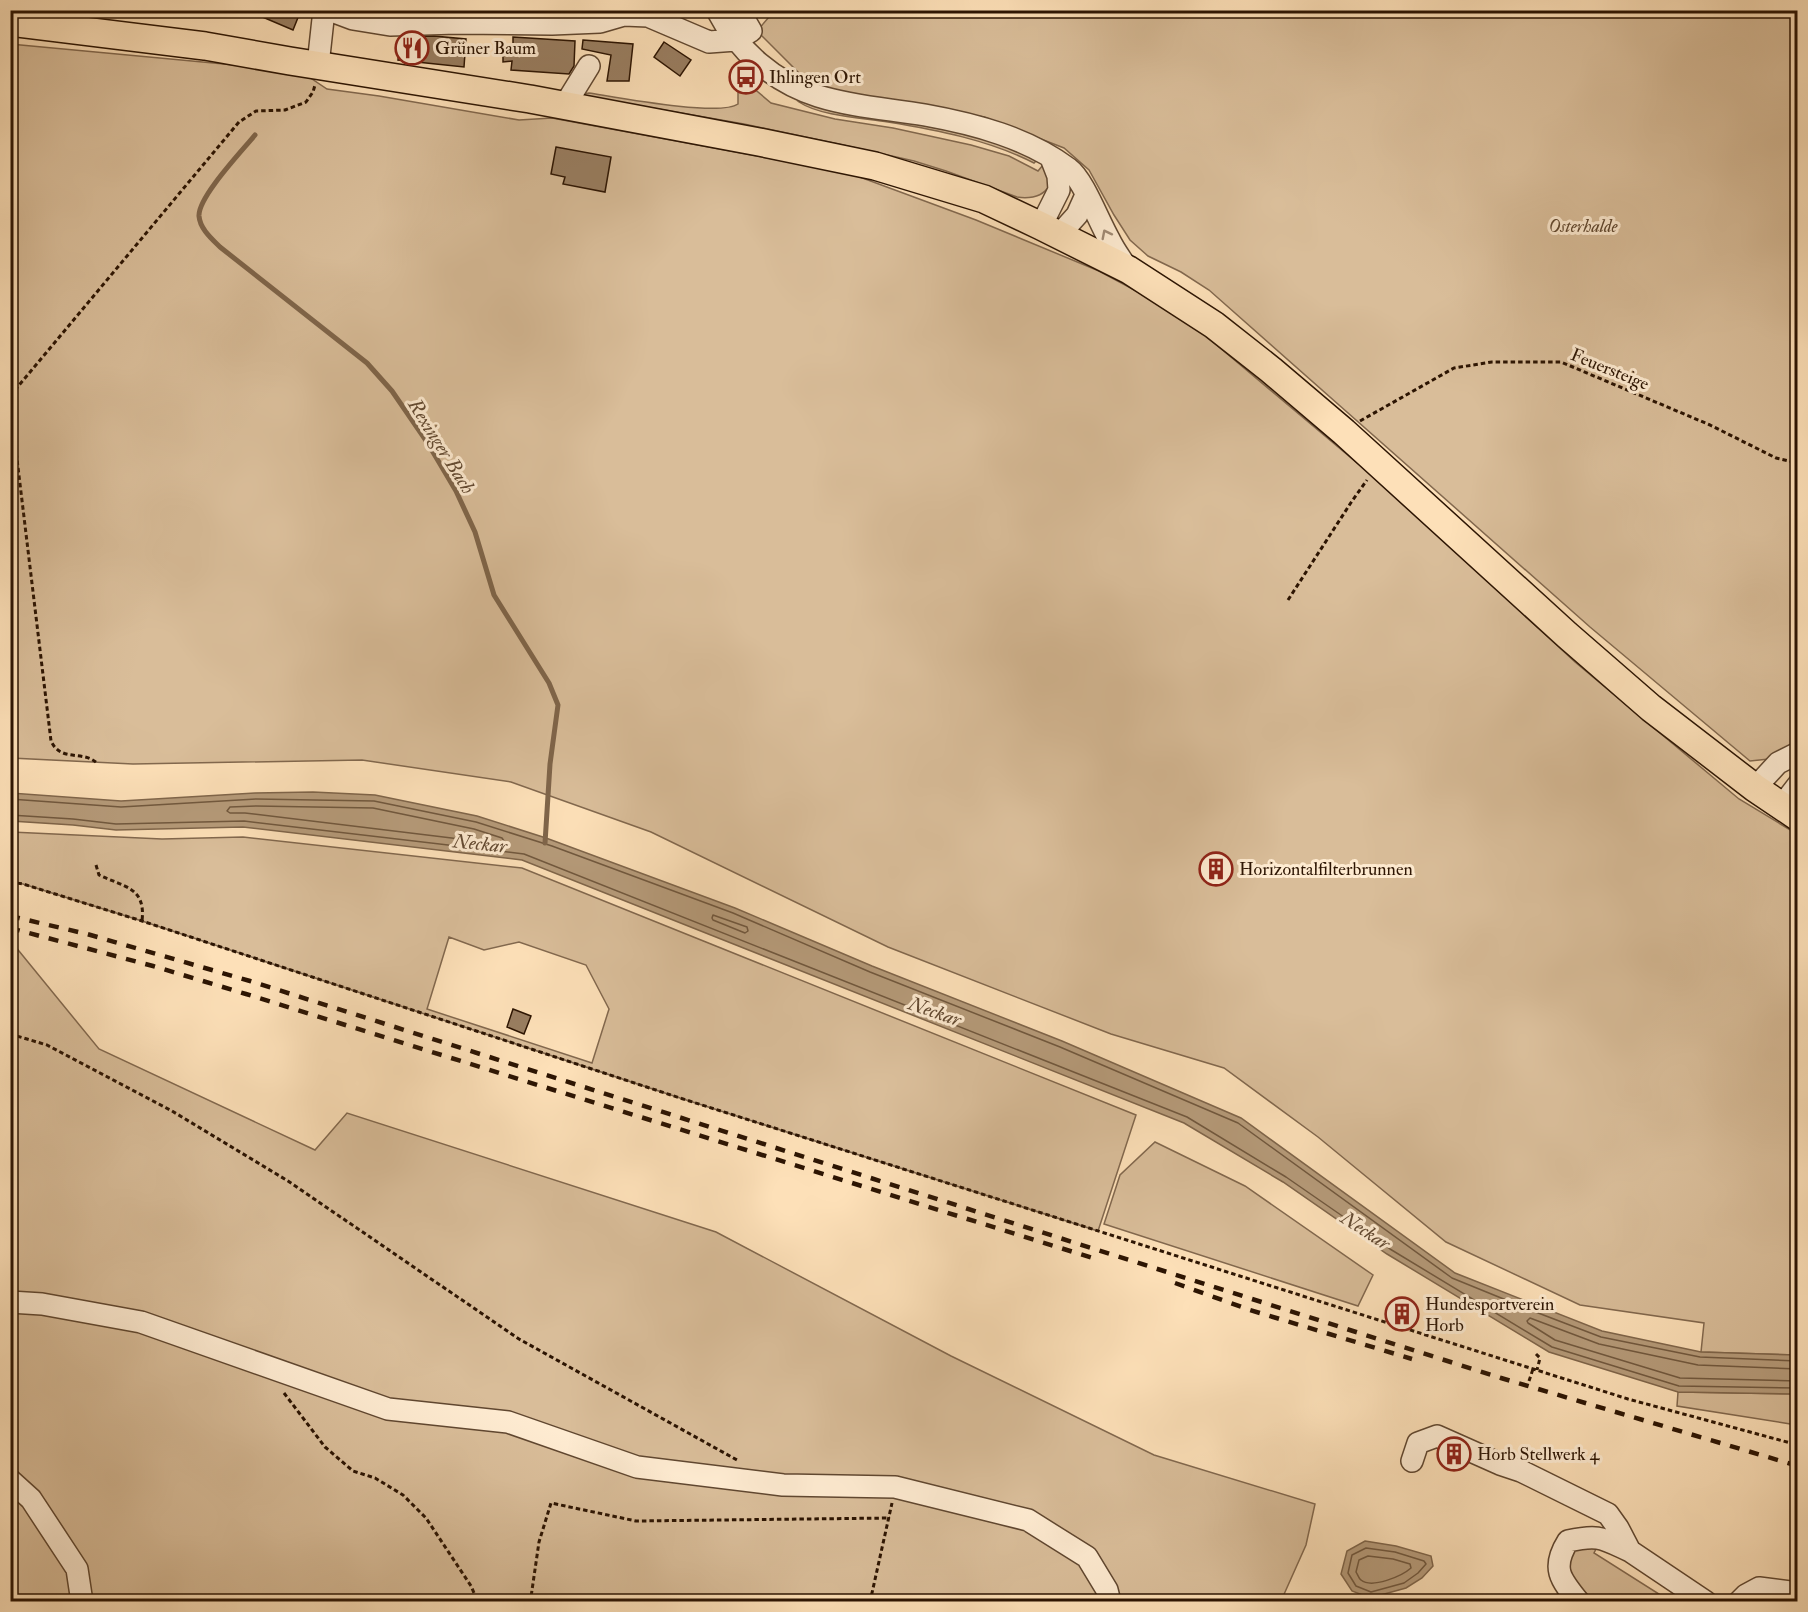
<svg xmlns="http://www.w3.org/2000/svg" width="1808" height="1612" viewBox="0 0 1808 1612" font-family="'IM FELL Double Pica',serif">
	<rect width="100%" height="100%" fill="#fde0b8"/>
	<filter id="stains"><feTurbulence type="fractalNoise" baseFrequency=".00333" numOctaves="4"/><feColorMatrix values="0 0 0 0 .2 0 0 0 0 .09 0 0 0 0 .02 0 0 0 .5 -.17"/></filter>
	<radialGradient id="worn" r=".72"><stop offset=".6" stop-color="#630" stop-opacity="0"/><stop offset="1" stop-color="#630" stop-opacity=".3"/></radialGradient>
	<path fill="#d9bd99" stroke="#82684e" stroke-width="1.5" fill-rule="evenodd" d="M 775,10 L 1797,11 L 1797,743 L 1769,759 L 1750,761 L 1590,627 L 1209,290 L 1181,272 L 1148,256 L 1130,240 L 1114,215 L 1089,170 L 1064,148 L 984,117 L 851,95 L 807,81 L 757,31 Z
		M 10,44 L 300,71 L 327,89 L 379,96 L 519,120 L 552,118 L 849,173 L 976,220 L 1099,271 L 1181,315 L 1394,494 L 1575,662 L 1739,799 L 1797,834 L 1797,1355 L 1701,1352 L 1704,1323 L 1580,1305 L 1446,1242 L 1318,1137 L 1224,1068 L 1111,1034 L 888,947 L 651,832 L 511,782 L 362,760 L 133,764 L 11,758 Z
		M 752,87 L 771,103 L 835,119 L 893,128 L 971,145 L 1009,156 L 1038,171 L 1043,165 C 1061,188 1039,201 1017,197 L 946,171 L 914,161 L 843,145 L 744,124 L 584,96 L 583,94 L 589,93 C 615,97 719,117 738,104 L 738,93 L 740,88 Z
		M 799,102 L 811,102 L 956,129 L 992,141 L 1037,160 L 1034,163 C 989,140 937,130 888,122 C 862,118 820,116 799,102 Z
		M 11,832 L 162,839 L 243,837 L 522,868 L 1136,1115 L 1098,1231 L 680,1098 L 142,921 L 23,884 L 11,882 ZM 449,937 L 484,950 L 519,942 L 586,965 L 609,1009 L 592,1063 L 427,1009 Z
		M 10,940 L 99,1049 L 315,1150 L 347,1113 L 716,1232 L 951,1356 L 1154,1455 L 1315,1504 L 1306,1545 L 1281,1601 L 11,1601 Z
		M 1155,1142 L 1245,1186 L 1373,1275 L 1358,1306 L 1104,1224 L 1120,1175 Z
		M 1678,1392 L 1797,1394 L 1797,1425 L 1677,1406 Z
		M 1597,1547 L 1594,1553 L 1670,1601 L 1585,1601 L 1574,1590 L 1565,1549 Z"/>
	<path fill="#b69b7a" stroke="#7f654a" stroke-width="1.5" d="M 313,792 L 375,795 L 477,816 L 546,838 L 735,908 L 872,966 L 1062,1041 L 1241,1118 L 1455,1273 L 1602,1331 L 1701,1352 L 1797,1355 L 1797,1394 L 1678,1392 L 1549,1352 L 1387,1254 L 1283,1182 L 1184,1123 L 522,860 L 243,827 L 116,830 L 73,825 L 11,821 L 11,793 L 121,801 L 255,793 Z
		M 1365,1541 L 1396,1546 L 1431,1556 L 1433,1566 L 1422,1578 L 1406,1588 L 1370,1598 L 1352,1591 L 1341,1574 L 1347,1551 Z"/>
	<g fill="none" stroke-linecap="round" stroke-linejoin="round">
		<path stroke="#71583e" stroke-width="1.5" d="M 10,799 L 121,807 L 256,799 L 374,801 L 476,822 L 552,846 L 733,913 L 870,972 L 1060,1047 L 1238,1123 L 1452,1278 L 1533,1311 L 1601,1337 L 1700,1357 L 1798,1361
			M 256,806 L 373,808 L 474,829 L 502,838 L 504,841 L 501,844 L 245,813 L 230,813 L 227,811 L 230,807 Z
			M 10,815 L 73,819 L 116,824 L 244,821 L 524,854 L 1187,1117 L 1286,1177 L 1390,1249 L 1552,1347 L 1679,1386 L 1798,1388
			M 713,915 L 747,927 L 748,931 L 745,933 L 713,920 L 712,918 Z
			M 1798,1369 L 1698,1365 L 1599,1344 L 1530,1318 L 1527,1321 L 1528,1323 L 1555,1340 L 1680,1378 L 1798,1381
			M 1366,1548 L 1395,1552 L 1424,1561 L 1426,1564 L 1418,1573 L 1404,1583 L 1371,1592 L 1356,1586 L 1348,1573 L 1352,1555 Z
			M 1368,1556 L 1393,1559 L 1410,1564 L 1411,1568 C 1402,1576 1372,1589 1361,1580 C 1359,1579 1357,1573 1356,1572 L 1359,1560 Z"/>
		<path stroke="#7f654a" stroke-width="5" d="M 255,135 C 242,151 198,197 199,216 C 200,229 212,239 220,247 L 367,363 L 392,391 L 427,442 L 456,491 L 475,532 L 494,595 L 549,683 L 558,705 L 550,764 L 545,843"/>
	</g>
	<path fill="#997e61" stroke="#2c1402" stroke-width="1.5" d="M 246,10 L 301,10 L 293,30 Z
		M 434,36 L 466,39 L 464,67 L 398,60 L 400,37 Z
		M 513,37 L 575,41 L 574,66 L 569,74 L 511,70 L 512,61 L 503,62 L 503,47 L 513,47 Z
		M 583,40 L 633,44 L 629,81 L 607,81 L 611,55 L 582,49 Z
		M 664,42 L 691,60 L 680,76 L 654,57 Z
		M 556,147 L 611,157 L 605,192 L 563,184 L 565,177 L 551,174 Z
		M 1214,858 L 1225,861 L 1230,869 L 1228,878 L 1219,882 L 1207,878 L 1201,870 L 1205,861 Z
		M 513,1009 L 531,1016 L 524,1034 L 507,1027 Z"/>
	<g fill="none" stroke-linecap="round" stroke-linejoin="round">
		<g stroke="#604730" stroke-width="24">
			<path id="minor" d="M 329,10 L 353,19 L 390,25 L 457,23 L 552,24 L 600,22 L 624,15 L 648,16 L 709,42 L 736,40 L 751,31 L 739,10
				M 717,10 C 738,51 774,82 818,96 C 853,107 890,109 925,115 C 975,124 1028,138 1069,169 C 1083,179 1099,222 1109,239 C 1114,250 1122,260 1128,270
				M 318,65 L 324,10
				M 565,105 L 589,66
				M 1041,226 L 1059,190 L 1058,176 L 1051,158
				M 1059,235 L 1077,215 L 1086,195
				M 1755,788 L 1778,763 L 1798,753
				M 1781,807 L 1798,785
				M 10,1302 L 42,1304 L 141,1322 L 388,1409 L 508,1422 L 637,1467 L 783,1485 L 895,1487 L 1028,1520 L 1087,1557 L 1107,1590 L 1110,1602
				M 1412,1461 L 1418,1443 L 1437,1436 L 1500,1464 L 1521,1471 L 1608,1514 L 1618,1528 L 1630,1551 L 1706,1602
				M 10,1480 L 31,1499 L 77,1569 L 82,1602
				M 1579,1602 C 1560,1579 1551,1568 1568,1541 C 1599,1534 1602,1538 1630,1551
				M 1739,1602 L 1746,1595 L 1759,1588 L 1798,1593"/>
		</g>
		<g stroke="#2c1402" stroke-width="30">
			<path id="major" d="M 10,22 L 205,46 L 290,61 L 530,99 L 759,142 L 875,166 L 984,199 L 1041,226 L 1129,270 L 1214,325 L 1271,370 L 1344,432 L 1567,635 L 1651,708 L 1755,788 L 1798,817"/>
		</g>
		<path stroke="#2c1402" stroke-width="3" stroke-dasharray="4.5 3" stroke-linecap="butt" d="M 10,396 L 239,122 L 256,111 L 285,110 L 306,102 L 313,92 L 315,85
			M 10,401 L 51,741 C 61,763 83,749 98,764
			M 1360,421 L 1454,368 L 1492,362 L 1561,362 L 1710,425 L 1776,458 L 1798,463
			M 1288,600 L 1352,501 L 1367,480
			M 96,865 L 99,875 C 124,887 146,887 142,921
			M 10,882 L 23,884 L 142,921 L 680,1098 L 1287,1291 L 1628,1399 L 1798,1445
			M 10,1034 L 47,1045 L 172,1111 L 288,1181 L 519,1339 L 737,1460
			M 1536,1354 L 1540,1358 L 1537,1370
			M 1529,1381 L 1533,1369
			M 284,1393 L 325,1447 L 353,1471 L 375,1478 L 403,1495 L 426,1518 L 471,1586 L 478,1602
			M 528,1602 L 531,1597 L 539,1542 L 551,1503 L 636,1521 L 890,1518
			M 870,1602 L 892,1503"/>
		<use href="#minor" stroke="#feebd1" stroke-width="21"/>
		<use href="#major" stroke="#fde0b8" stroke-width="27"/>
		<path stroke="#2c1402" stroke-width="4.5" stroke-dasharray="10 10" stroke-linecap="butt" d="M 10,916 L 87,934 L 250,981 L 1501,1378 L 1798,1466
			M 10,928 L 153,966 L 246,994 L 1099,1260
			M 1175,1283 L 1250,1310 L 1412,1359"/>
	</g>
	<defs><path id="oneway-chevron" d="M-2-3.5L2.5 0L-2 3.5" fill="none" stroke-width="1.6" stroke-linecap="round" stroke-linejoin="round" transform="scale(1.5)"/></defs>
	<use stroke="#a08a74" href="#oneway-chevron" transform="translate(1106 234) rotate(-117)"/>
	<defs>
		<g id="restaurant-ring" transform="scale(1.725)"><circle r="9.5" fill="#feebd1" stroke="#8f2418" stroke-width="1.5"/><path d="M-5-6h1v4h1v-4h1v4h1v-4h1v5L-1.5 .5V6h-2V.5L-5-1ZM5-6V6H3V1.5H1.5Q1.5-4 5-6Z" fill="#8f2418"/></g>
		<g id="bus-ring" transform="scale(1.725)"><circle r="9.5" fill="#feebd1" stroke="#8f2418" stroke-width="1.5"/><path d="M-5-6H5V4H4V6H2V4H-2V6H-4V4H-5ZM-3.5-4V0h7V-4ZM-3.5 1.2v1.5H-2V1.2ZM2 1.2v1.5H3.5V1.2Z" fill="#8f2418"/></g>
		<g id="building-ring" transform="scale(1.725)"><circle r="9.5" fill="#feebd1" stroke="#8f2418" stroke-width="1.5"/><path d="M-4-6H4V6H1V3H-1V6H-4ZM-2.5-4.3h1.7v1.8h-1.7ZM.8-4.3h1.7v1.8H.8ZM-2.5-1h1.7V.8h-1.7ZM.8-1h1.7V.8H.8Z" fill="#8f2418"/></g>
	</defs>
	<g fill-rule="evenodd">
		<use href="#restaurant-ring" x="412" y="48"/>
		<use href="#bus-ring" x="746" y="77"/>
		<use href="#building-ring" x="1216" y="869"/>
		<use href="#building-ring" x="1402" y="1314"/>
		<use href="#building-ring" x="1454" y="1454"/>
	</g>
	<g text-anchor="middle" stroke-width="6" stroke-linejoin="round" paint-order="stroke">
		<g font-size="18" fill="#2c1402" stroke="#feebd1" text-anchor="start">
			<text x="435" y="54">Grüner Baum</text>
			<text x="769" y="83">Ihlingen Ort</text>
			<text x="1239" y="875">Horizontalfilterbrunnen</text>
			<text x="1425" y="1310">Hundesportverein<tspan x="1425" dy="21">Horb</tspan></text>
			<text x="1477" y="1460">Horb Stellwerk 4</text>
		</g>
		<g font-size="18" font-style="italic" fill="#60472f" stroke="#feebd1">
			<text x="1583" y="232">Osterhalde</text>
		</g>
		<g font-size="18" fill="#2c1402" stroke="#feebd1">
			<text transform="translate(1610 369) rotate(22)" y="6">Feuersteige</text>
		</g>
		<g font-size="20" font-style="italic" fill="#634a32" stroke="#feebd1">
			<text transform="translate(442 446) rotate(58)" y="7">Rexinger Bach</text>
			<text transform="translate(480 843) rotate(6)" y="7">Neckar</text>
			<text transform="translate(935 1011) rotate(19)" y="7">Neckar</text>
			<text transform="translate(1366 1230) rotate(33)" y="7">Neckar</text>
		</g>
	</g>
	<rect width="1808" height="1612" fill="none" stroke="#fde0b8" stroke-width="36"/>
	<rect x="12" y="12" width="1784" height="1588" fill="none" stroke="#2c1402" stroke-width="3"/>
	<rect x="18" y="18" width="1772" height="1576" fill="none" stroke="#2c1402" stroke-width="1.5"/>
	<rect width="100%" height="100%" filter="url(#stains)"/>
	<rect width="100%" height="100%" fill="url(#worn)"/>
</svg>
